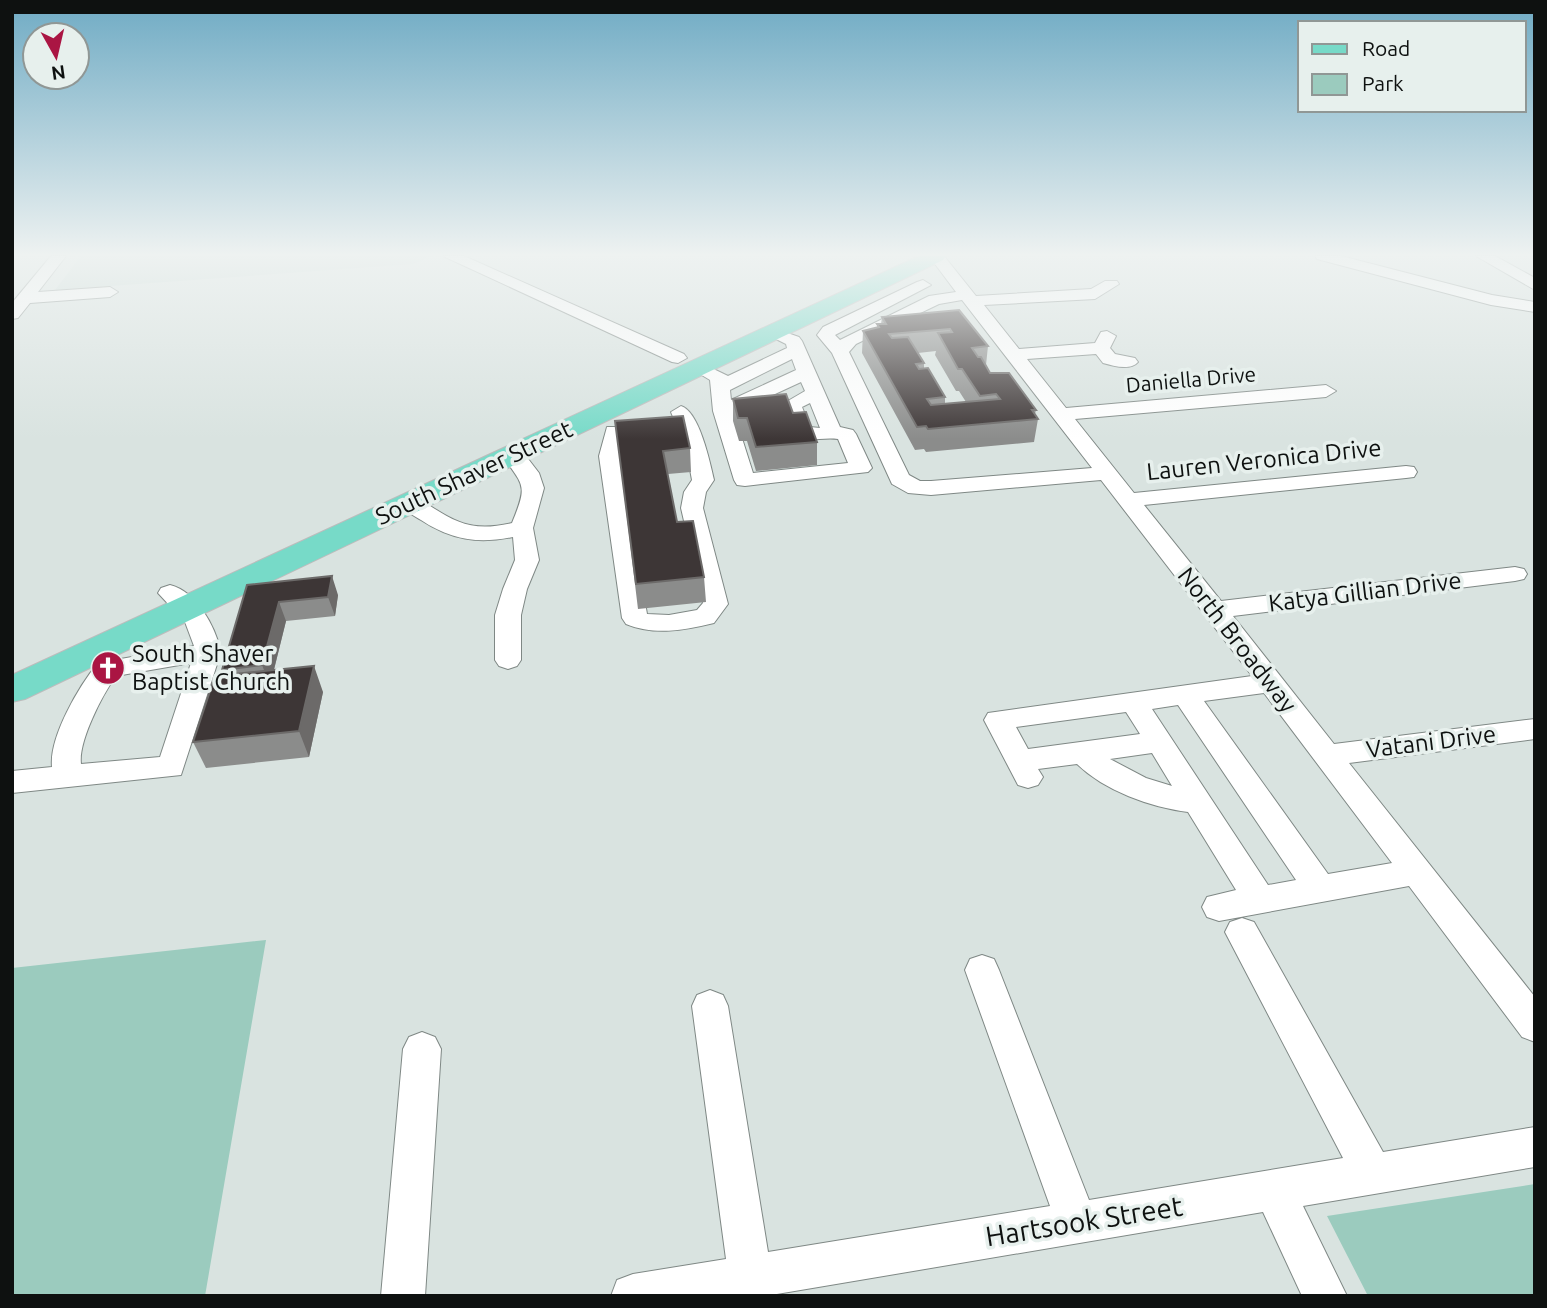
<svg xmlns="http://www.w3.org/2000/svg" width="1547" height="1308" viewBox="0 0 1547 1308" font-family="Ubuntu,sans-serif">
	<rect width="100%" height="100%" fill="#d9e3e0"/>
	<path fill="#c7d9d4" d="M 81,256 L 432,256 L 413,264 L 55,290 Z"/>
	<path fill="#9bcbbe" d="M 266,940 L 205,1296 L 12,1296 L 12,968 Z
		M 1535,1184 L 1535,1296 L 1368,1296 L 1327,1216 Z"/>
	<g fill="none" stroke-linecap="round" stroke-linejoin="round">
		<g stroke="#7f8885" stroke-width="2">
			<path id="minor" d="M 51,256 L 66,256 L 38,292 L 110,287 L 118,292 L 110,297 L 30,303 L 18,318 L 12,319 L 12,303 Z
				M 443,256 L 464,256 L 684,354 L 687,358 L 678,363 L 672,362 Z
				M 929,256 L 944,256 L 976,296 L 1091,289 L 1105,281 L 1117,281 L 1119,284 L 1095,299 L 984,305 L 1019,349 L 1095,343 L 1101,332 L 1107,331 L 1116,336 L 1110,348 L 1115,354 L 1135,358 L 1138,362 C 1130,371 1114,366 1103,363 L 1096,354 L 1027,359 L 1066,408 L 1326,385 L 1336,391 L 1326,397 L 1075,419 L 1134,493 L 1406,466 L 1414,467 L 1417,472 L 1414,477 L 1406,478 L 1144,505 L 1221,601 L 1515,567 L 1524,569 L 1527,574 L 1524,579 L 1515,581 L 1233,616 L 1334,744 L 1535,719 L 1535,739 L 1349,763 L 1535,997 L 1535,1042 L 1522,1037 L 1409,886 L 1219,921 L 1207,917 L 1202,907 L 1207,897 L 1236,890 L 1188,812 C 1150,807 1105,791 1077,764 L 1038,769 L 1043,777 L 1038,785 L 1028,788 L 1018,785 L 984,720 L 988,713 L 1252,676 L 1101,480 L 931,495 L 908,493 L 892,484 L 832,353 L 817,335 L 823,327 L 917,282 L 923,280 L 931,285 L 835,335 L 840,340 L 929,296 L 956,292 ZM 962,300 L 1092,468 L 931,481 L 920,481 L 909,475 L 849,352 L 856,344 L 939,304 ZM 1264,693 L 1392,863 L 1328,874 L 1204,701 ZM 1178,705 L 1296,880 L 1268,885 L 1152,709 ZM 1126,712 L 1140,734 L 1028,749 L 1016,727 ZM 1152,753 L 1172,786 L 1146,778 L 1110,759 Z
				M 1315,256 L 1341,256 L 1492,295 L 1535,302 L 1535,312 L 1491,305 L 1317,259 Z
				M 1476,256 L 1495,256 L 1535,278 L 1535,290 Z
				M 773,328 L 799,337 L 802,341 L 840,427 L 853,430 L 856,434 L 872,468 L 868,472 L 745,486 L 737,485 L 734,480 L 713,411 L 710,380 L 690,368 L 699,362 L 728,376 L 787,348 L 786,344 L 764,333 ZM 792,359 L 796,370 L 731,400 L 730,390 ZM 801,382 L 805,391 L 781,405 L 795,438 C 810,442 823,437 838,439 L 848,463 L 753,473 L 734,413 ZM 810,403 L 820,428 L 810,427 L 802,407 Z
				M 681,406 C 699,411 710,462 714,480 L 706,492 L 703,508 L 728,604 L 714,623 C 685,630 655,636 626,624 L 622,618 L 599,456 L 607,427 L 621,427 L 624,431 L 619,456 L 647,614 L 669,615 L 697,610 L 703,603 L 681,508 L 684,492 L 692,480 L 686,448 L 671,412 Z
				M 512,449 L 519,451 L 529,460 L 539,473 L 544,488 L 533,528 L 539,560 L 527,589 L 521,615 L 521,660 L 517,666 L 508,669 L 499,666 L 495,660 L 495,615 L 503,589 L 515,560 L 513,537 C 478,544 451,540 421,520 C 413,515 404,511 399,503 L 402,498 L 418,498 C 453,521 469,533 512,523 C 528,484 524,487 502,455 L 505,451 Z
				M 170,585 C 197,592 215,626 221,652 L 181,775 L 12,793 L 12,771 L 52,767 C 49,737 79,686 98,663 L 194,646 L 185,622 L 158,593 L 161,588 ZM 191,663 L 160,757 L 81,764 C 78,742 102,695 116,676 Z
				M 1242,918 L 1254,922 L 1383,1152 L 1535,1127 L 1535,1167 L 1303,1206 L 1347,1296 L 1302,1296 L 1263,1212 L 765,1296 L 611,1296 L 617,1280 L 633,1274 L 726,1259 L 692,1006 L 697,995 L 710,990 L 723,995 L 728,1006 L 768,1252 L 1050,1206 L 965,970 L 970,959 L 982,955 L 994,959 L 999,970 L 1089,1200 L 1343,1158 L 1225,932 L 1230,922 Z
				M 422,1032 L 435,1037 L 441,1049 L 425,1296 L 381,1296 L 403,1049 L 409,1037 Z"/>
		</g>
		<g stroke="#bcbcbc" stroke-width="2">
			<path id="major" d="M 919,256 L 946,256 L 943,260 L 25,699 L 12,702 L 12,675 Z"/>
		</g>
		<use href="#minor" fill="#fff" fill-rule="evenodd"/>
		<use href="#major" fill="#77dac8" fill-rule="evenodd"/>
	</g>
	<path fill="#8b8c8b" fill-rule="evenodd" d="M 959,310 L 988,346 L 986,365 L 990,373 L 1036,410 L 1035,414 L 1038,419 L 1034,442 L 926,452 L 924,449 L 915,450 L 862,353 L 863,331 L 877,328 L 877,324 L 881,324 L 882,317 ZM 936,351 L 935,355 L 956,391 L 959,391 L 966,402 L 945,404 L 945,397 L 924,368 L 924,363 L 918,353 Z
		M 733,399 L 793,413 L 817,442 L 817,465 L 756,471 L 747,441 L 739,441 L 733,421 Z
		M 618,444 L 690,448 L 691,472 L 668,474 L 677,522 L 704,577 L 706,602 L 638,609 Z
		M 247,585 L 338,595 L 335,616 L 286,621 L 274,670 L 323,692 L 309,757 L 206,768 L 193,742 L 224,675 L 222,670 Z"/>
	<path fill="#6c6a69" d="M 332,576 L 338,595 L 335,616 L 328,597 Z
		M 279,602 L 286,621 L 270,685 L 262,665 Z
		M 314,666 L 323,692 L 309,757 L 299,731 Z"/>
	<path fill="#3d3636" stroke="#6c6a69" stroke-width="2" fill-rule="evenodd" d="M 959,310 L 988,346 L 972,348 L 978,357 L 981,357 L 990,373 L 1009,373 L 1036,410 L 1032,410 L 1038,419 L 928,429 L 926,426 L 917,427 L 863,331 L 879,327 L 877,324 L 886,324 L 882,317 ZM 950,329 L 952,332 L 938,333 L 958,369 L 962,369 L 980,396 L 996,394 L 1000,399 L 931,405 L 927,399 L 945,397 L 928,368 L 919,369 L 916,364 L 924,363 L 908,337 L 892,338 L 889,334 Z
		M 786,394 L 793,413 L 806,412 L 817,442 L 756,447 L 747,418 L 738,418 L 733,399 Z
		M 683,416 L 690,448 L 663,451 L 677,522 L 693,521 L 704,577 L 636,584 L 615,421 Z
		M 332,576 L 328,597 L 279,602 L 262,665 L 222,670 L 247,585 Z
		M 314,666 L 299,731 L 193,742 L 215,676 Z"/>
	<linearGradient id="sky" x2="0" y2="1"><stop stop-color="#6fabc4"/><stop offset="0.58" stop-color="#eef2f1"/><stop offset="1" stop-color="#eef2f1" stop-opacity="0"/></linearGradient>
	<rect width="1547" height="439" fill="url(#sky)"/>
	<defs>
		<g id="church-disc" transform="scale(1.75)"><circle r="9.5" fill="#aa1543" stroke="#e7f0ed"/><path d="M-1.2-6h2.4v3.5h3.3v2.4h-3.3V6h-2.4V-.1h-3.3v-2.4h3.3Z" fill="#fff"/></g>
	</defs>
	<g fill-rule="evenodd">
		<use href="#church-disc" x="108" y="668"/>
	</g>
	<g text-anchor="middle" stroke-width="7" stroke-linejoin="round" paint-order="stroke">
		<g font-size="21" fill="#0e1110" stroke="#e7f0ed">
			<text transform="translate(1191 380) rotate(-5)" y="7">Daniella Drive</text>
		</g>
		<g font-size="24" fill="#0e1110" stroke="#e7f0ed">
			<text transform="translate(1264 460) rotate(-6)" y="8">Lauren Veronica Drive</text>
			<text transform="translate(474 473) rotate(-25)" y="8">South Shaver Street</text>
			<text transform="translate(1365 592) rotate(-7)" y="8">Katya Gillian Drive</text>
			<text transform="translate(1237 640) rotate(52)" y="8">North Broadway</text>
			<text transform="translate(1431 742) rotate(-7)" y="8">Vatani Drive</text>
		</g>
		<g font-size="24" fill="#0e1110" stroke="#e7f0ed" text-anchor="start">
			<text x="132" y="662">South Shaver<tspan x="132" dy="28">Baptist Church</tspan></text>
		</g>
		<g font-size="28" fill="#0e1110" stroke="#e7f0ed">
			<text transform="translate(1084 1221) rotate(-9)" y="10">Hartsook Street</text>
		</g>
	</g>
	<rect width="1547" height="1308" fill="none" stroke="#0e1110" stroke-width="28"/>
	<rect x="1298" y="21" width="228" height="91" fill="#e7f0ed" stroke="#909795" stroke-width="2"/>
	<rect x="1312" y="44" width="35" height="10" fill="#77dac8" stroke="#909795" stroke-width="2"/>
	<text x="1362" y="56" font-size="21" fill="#0e1110">Road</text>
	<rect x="1312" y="74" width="35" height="21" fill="#9bcbbe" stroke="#909795" stroke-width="2"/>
	<text x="1362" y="91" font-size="21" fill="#0e1110">Park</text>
	<g transform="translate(56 56) rotate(172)"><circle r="33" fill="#e7f0ed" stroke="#909795" stroke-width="2"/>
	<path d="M0-5L12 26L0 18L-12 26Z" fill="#aa1543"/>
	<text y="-10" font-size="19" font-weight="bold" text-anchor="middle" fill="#0e1110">N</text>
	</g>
</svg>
